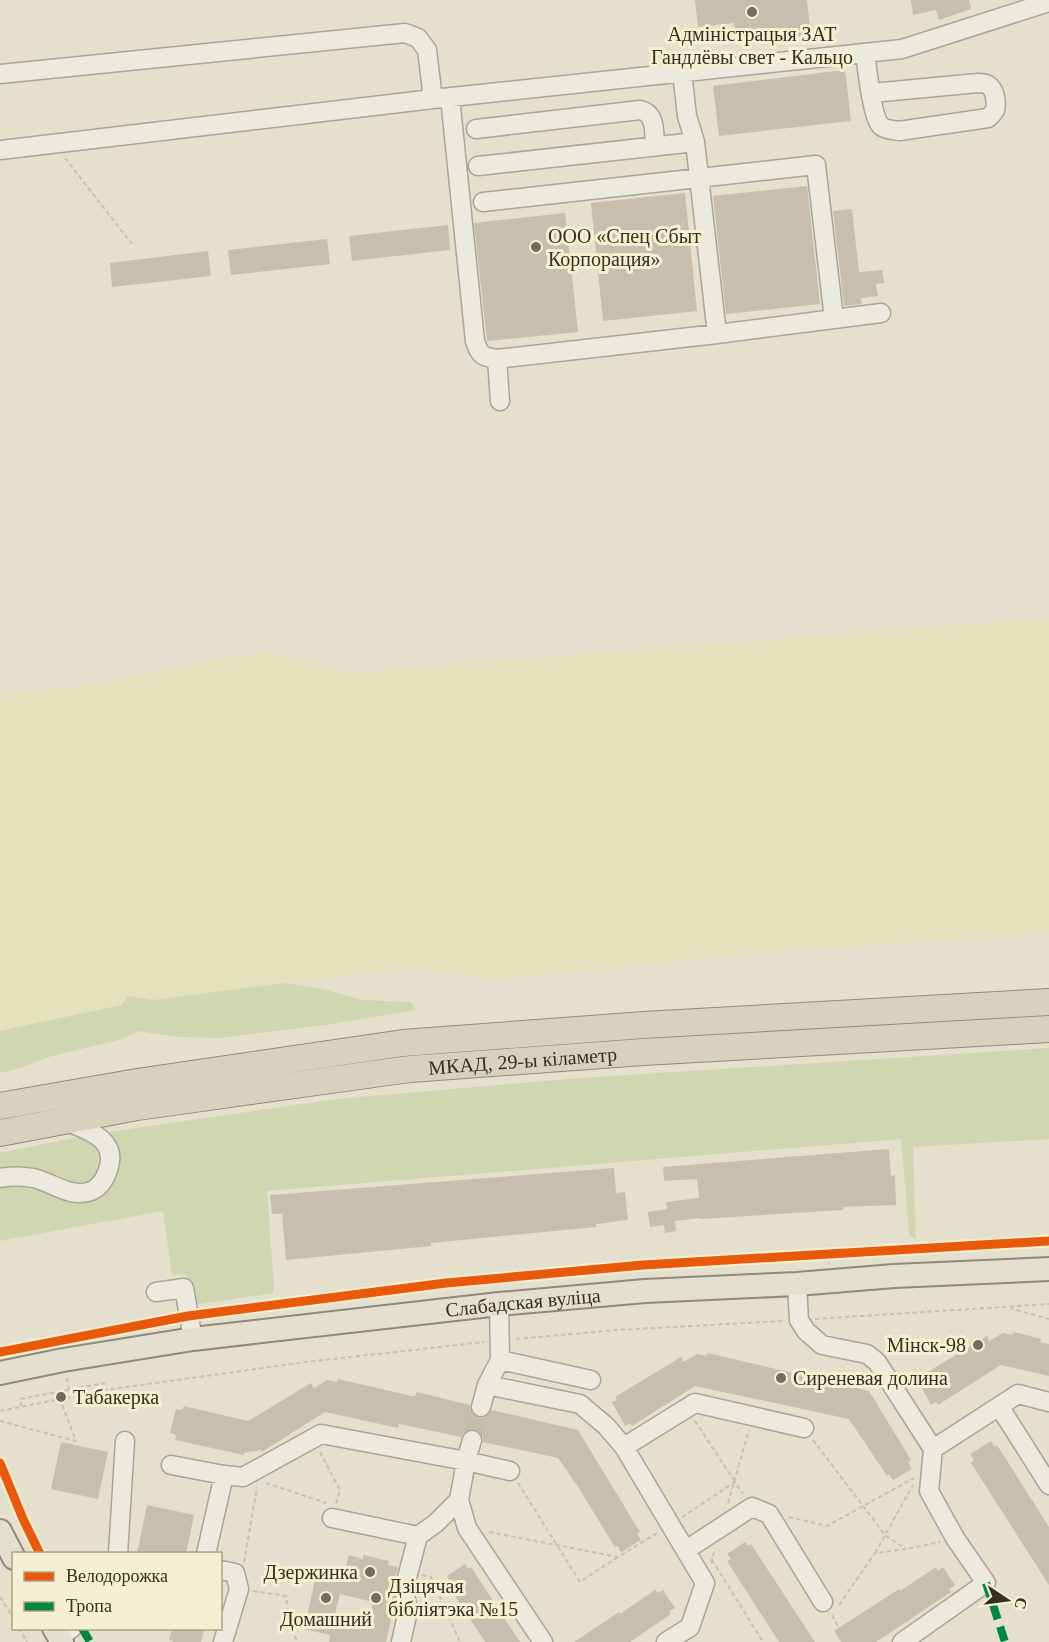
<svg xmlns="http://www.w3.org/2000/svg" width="1049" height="1642" viewBox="0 0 1049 1642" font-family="'Times New Roman',serif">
	<rect width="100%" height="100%" fill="#e4e0cd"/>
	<path fill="#e4e1bd" d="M 1049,618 L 1049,933 L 766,952 L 516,978 L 482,978 L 413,967 L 153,1000 L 128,996 L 121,1005 L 0,1031 L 0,694 L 96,684 L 266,651 L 344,673 Z"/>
	<path fill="#d0d6af" d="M 286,983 L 326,990 L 363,1000 L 411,1002 L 415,1010 L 333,1024 L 220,1038 L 177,1037 L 138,1031 L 123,1039 L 52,1056 L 20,1068 L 0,1073 L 0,1031 L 121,1005 L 128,996 L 153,1000 Z
		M 1049,1048 L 1049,1139 L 913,1147 L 916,1240 L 909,1234 L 901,1139 L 267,1191 L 274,1286 L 273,1293 L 194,1305 L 186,1274 L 172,1275 L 163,1211 L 0,1241 L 0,1153 L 94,1134 L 337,1099 L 581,1078 Z"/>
	<path fill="#c8beae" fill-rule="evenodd" d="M 695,0 L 807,0 L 811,35 L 757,41 L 756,32 L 735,35 L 734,23 L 698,27 Z
		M 911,0 L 969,0 L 971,9 L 939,20 L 936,10 L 913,15 Z
		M 845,70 L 851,121 L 719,136 L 713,86 Z
		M 807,186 L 820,304 L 726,314 L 713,196 Z
		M 685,193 L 697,311 L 603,321 L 591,203 Z
		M 852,209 L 859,272 L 882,270 L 884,283 L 876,284 L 878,296 L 861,298 L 862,304 L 844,306 L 833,211 Z
		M 565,213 L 578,332 L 487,341 L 474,223 Z
		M 448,225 L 450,250 L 352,261 L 349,236 Z
		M 327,239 L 330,264 L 231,275 L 228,250 Z
		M 208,251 L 211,276 L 112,287 L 110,263 Z
		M 889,1149 L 891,1176 L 895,1175 L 896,1205 L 843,1207 L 843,1210 L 700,1219 L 700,1218 L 675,1221 L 676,1231 L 665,1233 L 664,1225 L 650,1227 L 648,1212 L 667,1209 L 666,1202 L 699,1198 L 697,1179 L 664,1181 L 663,1167 Z
		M 614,1168 L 616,1193 L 625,1192 L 628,1220 L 596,1224 L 596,1227 L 431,1243 L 431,1246 L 286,1260 L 282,1214 L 272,1214 L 270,1195 Z
		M 1014,1332 L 1041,1339 L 1040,1342 L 1049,1344 L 1049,1376 L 1001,1365 L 938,1405 L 936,1402 L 931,1405 L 918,1381 L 923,1379 L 921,1376 L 987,1336 L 989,1341 L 1003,1333 L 1012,1335 Z
		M 708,1353 L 869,1391 L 911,1460 L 908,1462 L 912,1469 L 893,1480 L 889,1474 L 887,1476 L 849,1419 L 695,1386 L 632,1426 L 630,1423 L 625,1426 L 612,1402 L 617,1400 L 615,1397 L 681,1357 L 683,1362 L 697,1354 L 706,1356 Z
		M 338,1379 L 412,1396 L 415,1396 L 417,1392 L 470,1405 L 470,1409 L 473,1414 L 479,1418 L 483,1418 L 488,1415 L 492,1410 L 578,1430 L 640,1532 L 637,1534 L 641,1540 L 621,1552 L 618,1546 L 615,1547 L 578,1487 L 558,1458 L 483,1442 L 483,1437 L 480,1433 L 475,1429 L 470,1429 L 465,1432 L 461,1437 L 399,1424 L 398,1428 L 325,1412 L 262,1452 L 261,1450 L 244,1453 L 244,1455 L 175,1440 L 176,1435 L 170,1433 L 176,1409 L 182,1410 L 184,1406 L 248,1421 L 311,1383 L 314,1388 L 327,1380 L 337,1382 Z
		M 991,1441 L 995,1447 L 997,1445 L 1049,1527 L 1049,1585 L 971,1463 L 974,1460 L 970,1454 Z
		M 61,1442 L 108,1452 L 98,1499 L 51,1489 Z
		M 147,1505 L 194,1515 L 186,1554 L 137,1554 Z
		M 745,1542 L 748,1546 L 751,1544 L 815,1642 L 779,1642 L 727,1561 L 731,1559 L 727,1554 Z
		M 349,1555 L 363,1559 L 363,1555 L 389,1561 L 388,1565 L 398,1567 L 393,1587 L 395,1602 L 386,1642 L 329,1642 L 330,1635 L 304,1629 L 317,1572 L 343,1578 ZM 340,1594 L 373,1602 L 368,1626 L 334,1618 Z
		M 465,1564 L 468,1569 L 471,1567 L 520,1642 L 485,1642 L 447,1584 L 450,1581 L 447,1576 Z
		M 936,1567 L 938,1571 L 943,1567 L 955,1585 L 949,1589 L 951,1592 L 876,1642 L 841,1642 L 834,1631 L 899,1589 L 900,1591 Z
		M 655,1590 L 658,1593 L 663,1590 L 675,1608 L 669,1611 L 671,1614 L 630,1642 L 574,1642 L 619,1612 L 620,1614 Z
		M 172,1629 L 204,1629 L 201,1642 L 173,1642 L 173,1641 L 169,1640 Z"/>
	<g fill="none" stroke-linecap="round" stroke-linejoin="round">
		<path stroke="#c2bcaa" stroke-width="18" stroke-dasharray="18 9" stroke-linecap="butt" d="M 472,1440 L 481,1407"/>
		<g stroke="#a9a496" stroke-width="21">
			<path id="minor" d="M 865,53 C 867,67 872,118 881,126 C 886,130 893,130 899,131 L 988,118 C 991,115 993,114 995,110 C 997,103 995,89 988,85 C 985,83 981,83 978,83 L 872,93
				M 682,72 L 687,116 L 695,142 L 717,334
				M 0,74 L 405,33 L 418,38 L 427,50 L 433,99
				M 450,97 L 475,341 C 479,355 483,357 497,359 L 717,334 L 881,313
				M 476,129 L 640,110 C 656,113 654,132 655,146
				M 0,150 L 433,99 L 902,49 L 1049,2
				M 478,166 L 695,142
				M 483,202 L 816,165 L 834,319
				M 497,359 L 500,401
				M 0,1178 C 11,1176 21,1176 33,1178 C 52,1182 71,1199 91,1191 C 101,1187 105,1179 108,1170 C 119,1139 87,1130 65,1121
				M 797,1284 L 799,1320 L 806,1331 L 822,1345 L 867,1354 L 877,1362 L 933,1449 L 929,1491 L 955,1538 L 986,1583 L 902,1642
				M 156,1292 L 184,1288 L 193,1339
				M 500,1360 L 591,1380
				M 487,1385 L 580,1404 L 606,1426 L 624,1447 L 705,1583 L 690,1627 L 666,1642
				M 999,1406 L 1049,1485
				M 481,1407 L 487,1385 L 500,1360 L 499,1304
				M 624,1447 L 695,1403 L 804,1428
				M 933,1449 L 1018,1394 L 1049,1402
				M 171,1465 L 224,1475 L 243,1477 L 321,1434 L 466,1461 L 510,1471
				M 459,1500 L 467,1528 L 543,1642
				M 332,1518 L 418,1536
				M 686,1550 L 752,1507 L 769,1514 L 823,1602
				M 118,1554 L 125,1441
				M 206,1554 L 224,1475
				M 220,1570 L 235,1573 L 239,1589 L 223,1642
				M 59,1637 L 72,1628
				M 401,1642 L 408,1611 L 404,1589 L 418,1536 L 436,1523 L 459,1500 L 466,1461 L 472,1440"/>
		</g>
		<g stroke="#8f8a7d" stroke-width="26">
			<g id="major">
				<path id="s1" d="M 0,1373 L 63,1360 L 193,1339 L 499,1304 L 645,1291 L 797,1284 L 894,1276 L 1049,1269"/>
				<path d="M 0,1531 L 14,1558"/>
				<path d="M 54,1628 L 62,1642"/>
			</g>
		</g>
		<g stroke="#8f8a7d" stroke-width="28">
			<g id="highway">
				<path d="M 0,1106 L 137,1082 L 403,1043 L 644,1025 L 1049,1002"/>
				<path id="s2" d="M 0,1133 L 137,1107 L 410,1069 L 643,1052 L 1049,1029"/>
			</g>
		</g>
		<path stroke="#c5c1b5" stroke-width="2" stroke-dasharray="4.5 3" stroke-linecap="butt" d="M 65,158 L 132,244
			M 935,1248 L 935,1256
			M 829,1255 L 829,1264
			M 1012,1306 L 1012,1309 L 1049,1319
			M 815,1319 L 1049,1304
			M 516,1339 L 617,1330 L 783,1321
			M 67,1378 L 69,1390
			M 21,1406 L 20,1399 L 104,1383 L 105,1390
			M 0,1411 L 105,1390 L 306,1362 L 484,1342
			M 0,1421 L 76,1441 L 57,1392
			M 695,1421 L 735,1482
			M 813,1440 L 885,1535 L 906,1549
			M 320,1452 L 340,1490 L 336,1504
			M 266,1483 L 326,1503
			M 518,1483 L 580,1582 L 618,1557
			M 728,1503 L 749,1430
			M 682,1517 L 735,1482 L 743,1494
			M 789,1517 L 827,1526 L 914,1478
			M 489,1532 L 618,1557 L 657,1533
			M 875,1553 L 913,1485
			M 712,1560 L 763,1642
			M 244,1562 L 257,1487
			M 711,1563 L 714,1552
			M 422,1575 L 431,1577 L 460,1642
			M 253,1591 L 286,1596 L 290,1629 L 298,1642
			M 0,1597 L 14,1619
			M 839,1605 L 875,1553 L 906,1549 L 940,1542
			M 832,1615 L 839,1628
			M 19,1628 L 27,1642"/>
		<use href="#minor" stroke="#ece9de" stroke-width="18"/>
		<use href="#major" stroke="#e4e0d0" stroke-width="22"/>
		<use href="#highway" stroke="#d7d1be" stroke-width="26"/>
		<path stroke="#00873e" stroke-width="8" stroke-dasharray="15 8" stroke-linecap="butt" d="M 986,1583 L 1005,1642
			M 82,1628 L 90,1642"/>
		<g stroke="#f6efd2" stroke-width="13">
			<path id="cycleway" d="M 0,1352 L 188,1316 L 446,1283 L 643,1265 L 1049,1241
				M 0,1463 L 23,1519 L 40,1554"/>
		</g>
		<use href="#cycleway" stroke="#e8590c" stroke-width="9"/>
	</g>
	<g fill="#746c5b" stroke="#f6efd2" stroke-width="2">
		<circle cx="752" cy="12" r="6"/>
		<circle cx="536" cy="247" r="6"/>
		<circle cx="978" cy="1345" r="6"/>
		<circle cx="781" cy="1378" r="6"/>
		<circle cx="61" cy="1397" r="6"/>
		<circle cx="370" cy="1572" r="6"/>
		<circle cx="326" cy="1598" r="6"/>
		<circle cx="376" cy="1598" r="6"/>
	</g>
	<g text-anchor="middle" stroke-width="6" stroke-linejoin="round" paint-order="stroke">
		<g font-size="20" fill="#382e1e" stroke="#f6efd2" text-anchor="start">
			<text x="752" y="41" text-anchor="middle">Адміністрацыя ЗАТ<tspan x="752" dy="23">Гандлёвы свет - Кальцо</tspan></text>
			<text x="548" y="243">ООО «Спец Сбыт<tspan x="548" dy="23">Корпорация»</tspan></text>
			<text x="966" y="1352" text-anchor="end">Мінск-98</text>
			<text x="793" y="1385">Сиреневая долина</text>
			<text x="73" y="1404">Табакерка</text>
			<text x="358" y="1579" text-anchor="end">Дзержинка</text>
			<text x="388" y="1593">Дзіцячая<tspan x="388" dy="23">бібліятэка №15</tspan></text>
			<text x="326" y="1626" text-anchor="middle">Домашний</text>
		</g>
		<g font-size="20" fill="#382e1e" stroke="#f6efd2">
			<text dy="7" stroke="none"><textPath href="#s2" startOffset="528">МКАД, 29-ы кіламетр</textPath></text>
			<text dy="7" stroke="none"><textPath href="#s1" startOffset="528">Слабадская вуліца</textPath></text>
		</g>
	</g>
	<rect x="12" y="1552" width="210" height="78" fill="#f6efd2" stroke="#aaa28a" stroke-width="1.5"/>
	<rect x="24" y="1572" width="30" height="9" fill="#e8590c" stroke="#aaa28a" stroke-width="1.5"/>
	<text x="66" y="1582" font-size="18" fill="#382e1e">Велодорожка</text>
	<rect x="24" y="1602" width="30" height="9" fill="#00873e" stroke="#aaa28a" stroke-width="1.5"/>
	<text x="66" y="1612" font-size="18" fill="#382e1e">Тропа</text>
	<g transform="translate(1007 1600) rotate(103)" stroke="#f6efd2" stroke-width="4.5" paint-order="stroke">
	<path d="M0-4.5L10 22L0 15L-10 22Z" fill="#382e1e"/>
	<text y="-9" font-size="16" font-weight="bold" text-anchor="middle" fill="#382e1e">С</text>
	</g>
</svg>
